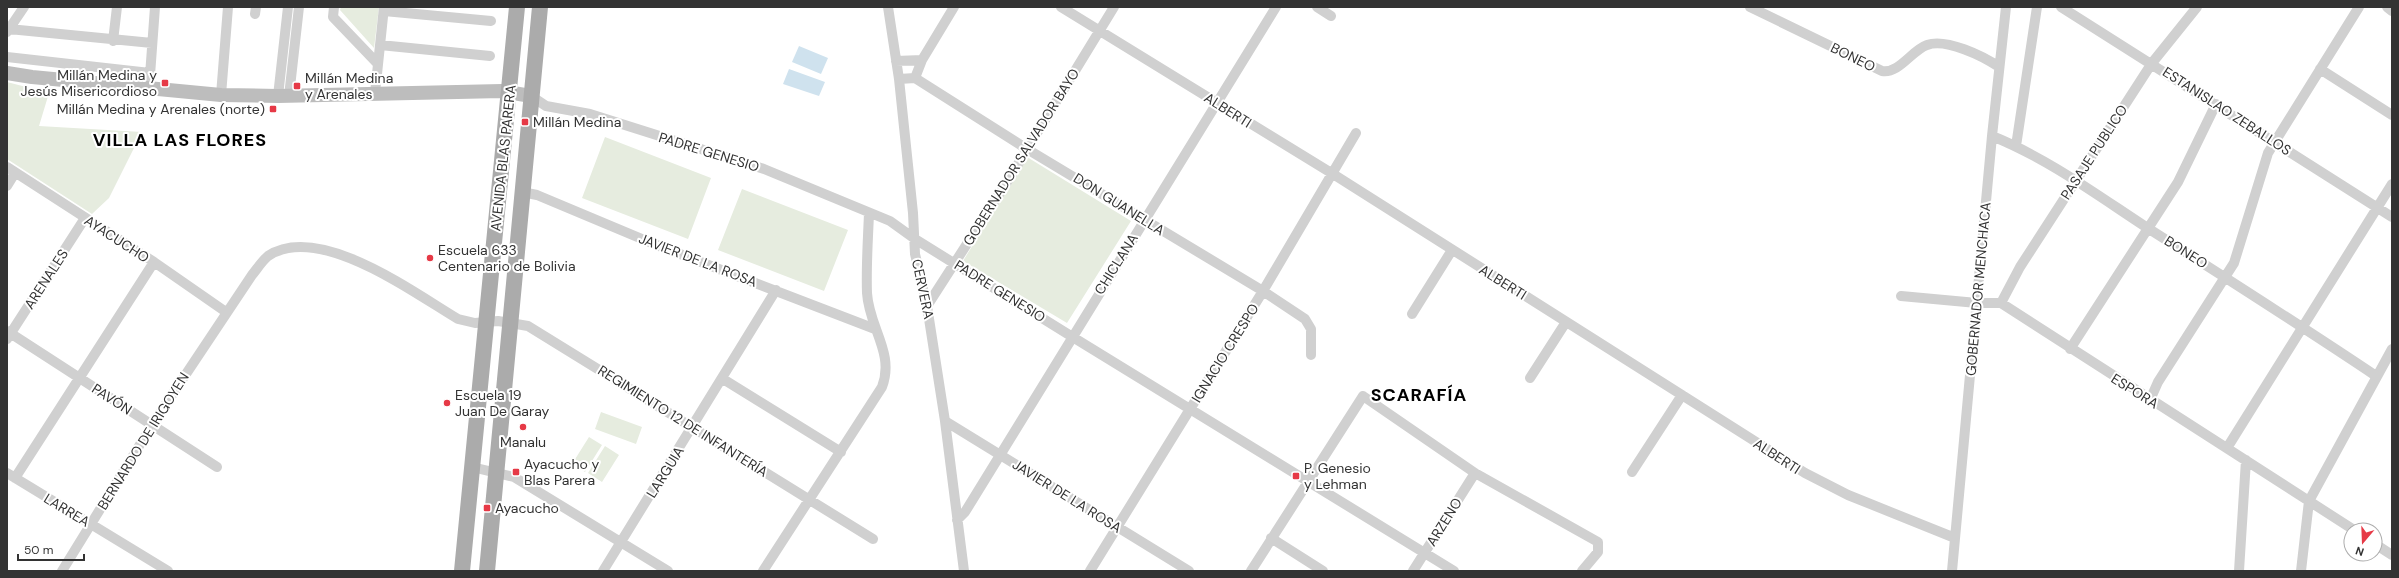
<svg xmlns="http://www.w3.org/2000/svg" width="2399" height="578" viewBox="0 0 2399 578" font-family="'DM Sans',sans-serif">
	<rect width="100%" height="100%" fill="#fff"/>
	<path fill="#e6ecdf" d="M 341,7 L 379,7 L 374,48 L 340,10 Z
		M 7,82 L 49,93 L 39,126 L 142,132 L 109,198 L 92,214 L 7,159 Z
		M 605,137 L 711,178 L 688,239 L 582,198 Z
		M 1027,157 L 1131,221 L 1067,323 L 963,261 Z
		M 742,189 L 848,230 L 824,291 L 718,250 Z
		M 601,412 L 642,427 L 636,444 L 595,429 Z
		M 589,437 L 602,445 L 585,472 L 572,464 Z
		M 605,446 L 619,455 L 602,482 L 588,473 Z"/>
	<path fill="#cfe2ee" d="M 799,46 L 828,58 L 821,74 L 792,62 Z
		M 789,69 L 825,82 L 819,96 L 783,84 Z"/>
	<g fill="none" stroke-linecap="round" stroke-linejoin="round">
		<path stroke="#d0d0d0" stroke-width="10" d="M 334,7 L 333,17 L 378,64
			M 888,7 L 899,79 L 913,213 L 915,254 L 927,306 L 945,421 L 964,571
			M 1061,7 L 1333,174 L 1805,473 L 1848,495 L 1955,538
			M 1317,7 L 1331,16
			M 1750,7 L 1882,71 C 1899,74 1912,50 1927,45 C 1946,38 1983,56 1999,67
			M 2061,7 L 2392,217
			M 2387,7 L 2392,11
			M 384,11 L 491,21
			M 255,14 L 256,7
			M 9,29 L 152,43
			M 7,32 L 24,7
			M 113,41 L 117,7
			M 380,45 L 490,56
			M 7,57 L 150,73
			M 896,61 L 922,60
			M 2320,69 L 2392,115
			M 915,78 L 922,60 L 954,7
			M 899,79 L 915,78 L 1027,149 L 1263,291 L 1305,319 L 1311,329 L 1311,355
			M 149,89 L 155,7
			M 375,93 L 384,7
			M 221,95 L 228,7
			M 278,96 L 288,7
			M 289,96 L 299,7
			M 531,96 L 546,106 L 590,114 L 764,169 L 890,221 L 915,239 L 1071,336 L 1454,571
			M 1992,136 C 2047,158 2097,195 2146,227 C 2223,276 2300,325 2376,376
			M 2016,146 L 2037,7
			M 7,167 L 154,262 L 226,312
			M 7,186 L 15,173
			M 522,192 L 537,195 L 654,244 L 875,329
			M 1901,296 L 1977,303 L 2001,303 L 2354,530
			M 2001,303 L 2020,267 L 2152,63 L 2197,7
			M 927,306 L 1012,174 L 1114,7
			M 1412,314 L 1452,250
			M 7,331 L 217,467
			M 7,339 L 85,218
			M 2070,349 L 2178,182 L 2216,104
			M 1530,378 L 1566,322
			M 723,379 L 841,452
			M 2150,400 L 2158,382 L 2234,263 L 2268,153 L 2359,7
			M 945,421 L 1189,571
			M 2227,448 L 2392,184
			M 472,467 L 514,477 L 668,571
			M 1632,472 L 1682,395
			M 7,473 L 168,571
			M 15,478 L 154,262
			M 957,520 L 965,512 L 1276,7
			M 1271,538 L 1323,571
			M 2375,544 L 2392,555
			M 62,571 L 152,425 L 252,275 C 257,269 262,261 268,256 C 319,222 414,293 458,319 L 475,323 L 498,321 L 528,326 L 873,539
			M 603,571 L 776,290
			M 763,571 L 882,387 C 895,353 869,328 867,293 C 866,266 868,240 869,213
			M 1090,571 L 1263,291 L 1356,133
			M 1251,571 L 1363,396 L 1475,473 L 1598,542 L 1598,552 L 1582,571
			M 1413,571 L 1475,473
			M 1952,571 L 1992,136 L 2006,7
			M 2239,571 L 2246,460
			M 2301,571 L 2309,501 L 2392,349"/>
		<path stroke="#bdbdbd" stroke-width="14" d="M 7,73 L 32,77 L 221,95 L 278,96 L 502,91 L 531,96"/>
		<path stroke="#ababab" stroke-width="16" d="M 462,571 L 517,7
			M 487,571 L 540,7"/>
	</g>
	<g fill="#e63946" stroke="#fff" stroke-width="1.5">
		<rect x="161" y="79" width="8" height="8" rx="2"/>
		<rect x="293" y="82" width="8" height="8" rx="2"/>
		<rect x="269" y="105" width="8" height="8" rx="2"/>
		<rect x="521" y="118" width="8" height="8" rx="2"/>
		<circle cx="430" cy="258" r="4"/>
		<circle cx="447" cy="403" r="4"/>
		<circle cx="523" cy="427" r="4"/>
		<rect x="512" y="468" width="8" height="8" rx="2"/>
		<rect x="1292" y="472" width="8" height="8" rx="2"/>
		<rect x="483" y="504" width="8" height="8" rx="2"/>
	</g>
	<g text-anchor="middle" stroke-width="4" stroke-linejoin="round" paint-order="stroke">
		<g font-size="14" fill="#333" stroke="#fff">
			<text transform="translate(1853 57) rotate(26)" y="5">BONEO</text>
			<text transform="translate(1228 110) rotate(32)" y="5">ALBERTI</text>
			<text transform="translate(2227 111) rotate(33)" y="5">ESTANISLAO ZEBALLOS</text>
			<text transform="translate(709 152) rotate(17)" y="5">PADRE GENESIO</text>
			<text transform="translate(2094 152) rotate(-57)" y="5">PASAJE PUBLICO</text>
			<text transform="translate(1021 157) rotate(-58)" y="5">GOBERNADOR SALVADOR BAYO</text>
			<text transform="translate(503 158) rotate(-84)" y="5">AVENIDA BLAS PARERA</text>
			<text transform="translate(1119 204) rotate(32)" y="5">DON GUANELLA</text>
			<text transform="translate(117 239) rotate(33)" y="5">AYACUCHO</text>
			<text transform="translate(2186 252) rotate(32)" y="5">BONEO</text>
			<text transform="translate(698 260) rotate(21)" y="5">JAVIER DE LA ROSA</text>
			<text transform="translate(1116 264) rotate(-58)" y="5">CHICLANA</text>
			<text transform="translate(46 279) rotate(-57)" y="5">ARENALES</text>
			<text transform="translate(1503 282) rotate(32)" y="5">ALBERTI</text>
			<text transform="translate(923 289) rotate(78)" y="5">CERVERA</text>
			<text transform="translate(1978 289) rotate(-85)" y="5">GOBERNADOR MENCHACA</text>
			<text transform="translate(1000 291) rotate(32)" y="5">PADRE GENESIO</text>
			<text transform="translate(1225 353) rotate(-58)" y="5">IGNACIO CRESPO</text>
			<text transform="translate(2135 391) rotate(32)" y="5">ESPORA</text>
			<text transform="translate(112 399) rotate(33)" y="5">PAVÓN</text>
			<text transform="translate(683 421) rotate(32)" y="5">REGIMIENTO 12 DE INFANTERÍA</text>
			<text transform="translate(143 441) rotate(-58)" y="5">BERNARDO DE IRIGOYEN</text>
			<text transform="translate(1777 456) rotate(33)" y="5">ALBERTI</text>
			<text transform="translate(665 472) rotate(-58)" y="5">LARGUIA</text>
			<text transform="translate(1067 496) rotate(32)" y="5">JAVIER DE LA ROSA</text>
			<text transform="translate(67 510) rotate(31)" y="5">LARREA</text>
			<text transform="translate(1444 522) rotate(-58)" y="5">ARZENO</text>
		</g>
		<g font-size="14" fill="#333" stroke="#fff" text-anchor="start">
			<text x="157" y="80" text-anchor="end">Millán Medina y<tspan x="157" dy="16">Jesús Misericordioso</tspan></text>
			<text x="305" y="83">Millán Medina<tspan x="305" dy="16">y Arenales</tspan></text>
			<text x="265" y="114" text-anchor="end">Millán Medina y Arenales (norte)</text>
			<text x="533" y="127">Millán Medina</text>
			<text x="438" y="255">Escuela 633<tspan x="438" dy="16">Centenario de Bolivia</tspan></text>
			<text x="455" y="400">Escuela 19<tspan x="455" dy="16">Juan De Garay</tspan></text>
			<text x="523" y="447" text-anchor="middle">Manalu</text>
			<text x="524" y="469">Ayacucho y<tspan x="524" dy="16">Blas Parera</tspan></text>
			<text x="1304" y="473">P. Genesio<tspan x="1304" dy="16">y Lehman</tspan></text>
			<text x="495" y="513">Ayacucho</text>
		</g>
		<g font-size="18" font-weight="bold" letter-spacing="1" fill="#000" stroke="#fff">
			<text x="180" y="146">VILLA LAS FLORES</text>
			<text x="1419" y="401">SCARAFÍA</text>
		</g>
	</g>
	<rect width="2399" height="578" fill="none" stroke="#333333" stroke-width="16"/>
	<g transform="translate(2363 542) rotate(199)"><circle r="19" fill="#ffffff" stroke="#adadad"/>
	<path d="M0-3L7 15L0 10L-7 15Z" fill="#e63946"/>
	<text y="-6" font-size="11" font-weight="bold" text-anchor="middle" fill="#333333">N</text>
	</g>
	<path d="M18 554v6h66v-6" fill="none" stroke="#333333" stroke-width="2"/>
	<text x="24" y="554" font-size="12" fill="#333333" stroke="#ffffff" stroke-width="3" paint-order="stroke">50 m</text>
</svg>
